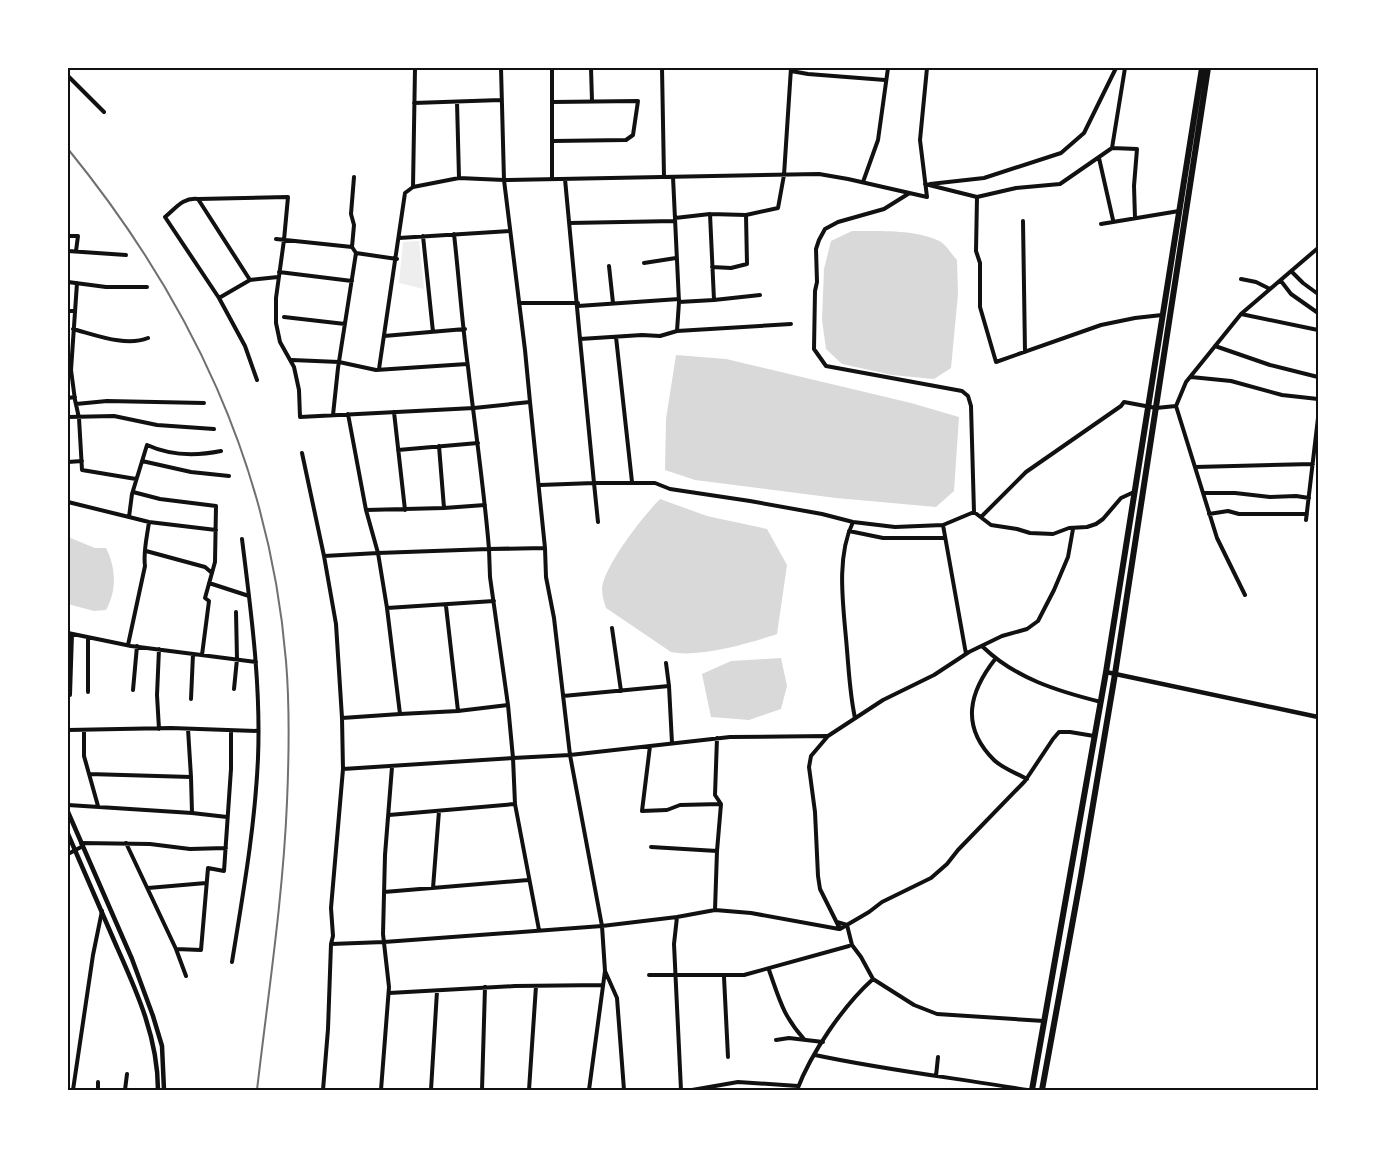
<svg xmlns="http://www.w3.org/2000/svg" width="1386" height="1158" viewBox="0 0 1386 1158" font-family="Montserrat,sans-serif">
	<rect width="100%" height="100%" fill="#fff"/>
	<path fill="#eee" d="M 419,241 L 424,289 L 399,283 L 403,242 Z"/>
	<path fill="#d9d9d9" d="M 852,231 C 877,231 919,229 941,242 C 947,246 952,255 957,260 L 958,294 L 951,368 L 934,379 L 892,375 L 842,364 L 826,349 L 822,320 L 824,269 L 831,241 Z
		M 676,355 L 726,359 L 911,403 L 959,417 L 954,491 L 936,507 L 836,498 L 695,480 L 665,470 L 666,419 Z
		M 660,499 L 707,516 L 767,529 L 787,565 L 777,634 C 751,643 698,658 671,652 L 606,608 C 604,602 602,595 602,589 C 603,567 644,515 660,499 Z
		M 68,537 L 95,548 L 106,548 C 116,567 117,591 106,610 L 94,611 L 68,604 Z
		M 781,658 L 787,686 L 781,709 L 749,720 L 711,717 L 702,674 L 731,661 Z"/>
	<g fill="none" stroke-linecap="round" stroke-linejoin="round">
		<path stroke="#111" stroke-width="4" d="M 501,68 L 504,180 L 525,350 L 530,402
			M 552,68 L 552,179
			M 591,68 L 592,101
			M 662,68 L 664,177
			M 791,71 L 808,74 L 885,80
			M 68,76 L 104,112
			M 457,102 L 459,178
			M 552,102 L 638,101 L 633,135 L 626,140 L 553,141
			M 414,103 L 501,100
			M 1112,148 L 1137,149 L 1134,186 L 1135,218
			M 1099,158 L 1113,220
			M 673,177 L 679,302 L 677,331
			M 565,179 L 580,339 L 642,335 L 660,336 L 677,331 L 791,324
			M 863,182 L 878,140 L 888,68
			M 925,184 L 977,197 L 976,251 L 980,263 L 980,307 L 996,362 L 1101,325 L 1135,318 L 1162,315
			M 930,184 L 984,178 L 1061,153 L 1084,133 L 1116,68
			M 413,187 L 459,178 L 504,180 L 819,174 L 848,179 L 927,197 L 920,140 L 927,68
			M 908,194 L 884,209 L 838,222 L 825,229 L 819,240 L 816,249 L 817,282 L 815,291 L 814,349 L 826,366 L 962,391 L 968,396 L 971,406 L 974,512
			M 977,197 L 1016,188 L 1060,184 L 1112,148 L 1125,68
			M 198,199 C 183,197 176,208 165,217 L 219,298 L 245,346 L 257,380
			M 746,215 L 778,208 L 784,175 L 791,68
			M 675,218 L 710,214 L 746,215 L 747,264 L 731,268 L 712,267
			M 1023,221 L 1025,352
			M 569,223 L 675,221
			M 1101,224 L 1179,211
			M 68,236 L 78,236 L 76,251
			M 423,236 L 433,332
			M 399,238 L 510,231
			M 276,239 L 352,247 L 356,253 L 338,368 L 333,415
			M 352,247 L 354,225 L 351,214 L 354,177
			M 68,251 L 126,255
			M 356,253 L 397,259
			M 644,263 L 676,258
			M 609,266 L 613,303
			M 1291,271 L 1303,283 L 1318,294
			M 279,272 L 352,281
			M 278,277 L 250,280 L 198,199 L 288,197 L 284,240 L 276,298 L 276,323 L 280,342 L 294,367 L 299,390 L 300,417 L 474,408 L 530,402 L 545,548 L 489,549 L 490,577 L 508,705 L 458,711 L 400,714 L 387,608 L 378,553 L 489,549 C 484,488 475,428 468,367 C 462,323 459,278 454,234
			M 1241,279 L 1256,282 L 1270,289
			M 1281,281 L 1291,294 L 1318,313
			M 68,282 L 106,287 L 147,287
			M 77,283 L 71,370 L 75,400 L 79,418 L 82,470 L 136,479
			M 219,298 L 250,280
			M 714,300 L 760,295
			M 679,302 L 714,300 L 710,214
			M 519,303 L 578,303
			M 578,306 L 679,299
			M 68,311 L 75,311
			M 1241,314 L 1318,330
			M 284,317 L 345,324
			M 73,329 C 96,335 126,347 148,338
			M 384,336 L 465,329
			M 616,337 L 632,482
			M 1215,346 L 1270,365 L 1318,377
			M 292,360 L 339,362 L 376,370 L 467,364
			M 379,369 L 405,193 L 413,187 L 415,68
			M 1191,377 L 1231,381 L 1282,395 L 1318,399
			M 68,398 L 75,397
			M 76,404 L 107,401 L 204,403
			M 394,412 L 405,510
			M 68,417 L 114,416 L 157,425 L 214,429
			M 398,450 L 478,443
			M 302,453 L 324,556 L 336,624 L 342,718 L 343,769 L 331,908 L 333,936 L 331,944 L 384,942 L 602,926 L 677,917
			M 142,461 L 191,472 L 229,476
			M 68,462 L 82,461
			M 1195,467 L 1313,464
			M 540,485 L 594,483 L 580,339
			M 133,492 L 160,499 L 216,506 L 215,562 L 205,598 L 209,601 L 202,655
			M 1203,493 L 1235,493 L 1270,497 L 1296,496 L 1309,498
			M 68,502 L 129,517 L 132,494 L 147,445 C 171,456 196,456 221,451
			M 444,508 L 485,505
			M 366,510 L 444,508 L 439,446
			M 1209,514 L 1228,511 L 1239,514 L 1307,514
			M 129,517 L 149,522 L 216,530
			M 981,517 L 1026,472 L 1121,406 L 1124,402 L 1156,408 L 1176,406
			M 1306,520 L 1318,418
			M 598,522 L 594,483 L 655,483 L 670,489 L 750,501 L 822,514 L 853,522 L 895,527 L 943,525 L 974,512 L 991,525 L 1017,529 L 1030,533 L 1053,534 L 1069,528 L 1087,527 L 1096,524 L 1103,519 L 1121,498 L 1134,492
			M 853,522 C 835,559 844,610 847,650 C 849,673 850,695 855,718
			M 943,525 L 966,654
			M 1073,529 L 1068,557 L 1054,590 L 1038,621 L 1027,629 L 1002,636 L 969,652 L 934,675 L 883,700 L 828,736 L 811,756 L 809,767 L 815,812 L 818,876 L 820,889 L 840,929 L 869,912 L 882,902 L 931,878 L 947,864 L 958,850 L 1025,781 L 1053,739 L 1059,732 L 1070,732 L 1094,736
			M 849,531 L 883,538 L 945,538
			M 545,548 L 546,577 L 554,618 L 570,755 L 602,926 L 605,971 L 589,1090
			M 146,551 L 205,567 L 212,573
			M 324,556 L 378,553 L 366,510 L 348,414
			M 209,583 L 249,596
			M 1245,595 L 1217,538 L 1176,406 L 1186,382 L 1241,314 L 1318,248
			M 446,606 L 458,711
			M 387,608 L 494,601
			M 612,628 L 621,691
			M 68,633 L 131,646 L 256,662
			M 128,645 L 145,566 C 143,552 147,537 149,522
			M 983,647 C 1015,678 1057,691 1101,702
			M 159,649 L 157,695 L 159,729
			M 996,658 C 969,692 960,726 994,760 C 1002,768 1016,773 1027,779
			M 666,663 L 669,686
			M 234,689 L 237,659 L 236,612
			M 133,690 L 137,646
			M 88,692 L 88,639
			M 70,695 L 72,634
			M 563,696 L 669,686 L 672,743
			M 191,699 L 193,654
			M 342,718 L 400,714
			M 188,729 L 191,777
			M 68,730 L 171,728 L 258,731
			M 84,730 L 84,756 L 98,806
			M 717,738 L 715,795 L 721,804 L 717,851
			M 650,746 L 642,811 L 667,810 L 680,805 L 721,804
			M 343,769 L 513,758 L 508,705
			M 89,774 L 191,777 L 192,813
			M 68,805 L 192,813 L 227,817
			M 389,815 L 515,804
			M 81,843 L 150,844 L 190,849 L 226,848
			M 126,843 L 176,949 L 186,976
			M 651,847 L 717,851 L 715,910
			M 68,854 L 83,846
			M 148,888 L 206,883
			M 433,888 L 439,811
			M 384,892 L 528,880
			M 837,922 L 847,925 L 852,945 L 861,957 L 873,979 L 914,1005 L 937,1014 L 1044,1021
			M 539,930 L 515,804 L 513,758 L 570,755 L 730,737 L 827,736
			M 176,949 L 201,950 L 208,868 L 224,871 L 231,769 L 231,732
			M 232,962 C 243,894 255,827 258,758 C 261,684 251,612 242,539
			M 769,970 C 779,998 783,1016 804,1039
			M 605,971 L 617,998 L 624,1090
			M 649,975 L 744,975 L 849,946
			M 724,977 L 728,1057
			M 389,993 L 515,986 L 603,985
			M 776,1040 L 789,1038 L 823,1042
			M 815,1055 C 885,1070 956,1078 1027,1090
			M 936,1076 L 938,1057
			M 73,1090 L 93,955 L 102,911
			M 98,1090 L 98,1082
			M 125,1090 L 127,1074
			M 323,1090 L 328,1029 L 331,944
			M 381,1090 L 389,987 L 383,934 L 385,855 L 392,767
			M 431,1090 L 437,991
			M 482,1090 L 485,987
			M 529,1090 L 536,986
			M 681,1090 L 674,944 L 677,917 L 715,910 L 751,913 L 839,929
			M 692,1090 L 738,1082 L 798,1086
			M 797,1090 C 811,1053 843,1006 873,979"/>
		<path stroke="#111" stroke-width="4.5" d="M 1106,672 L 1318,717
			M 68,812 L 132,959 L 153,1016 L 162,1046 L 164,1090
			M 68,834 C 84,871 100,908 116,945 C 137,992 158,1038 158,1090"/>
		<path stroke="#111" stroke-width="6" d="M 1032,1090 L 1106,672 L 1202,68
			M 1042,1090 L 1081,876 L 1115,674 L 1208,68"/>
		<path stroke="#707070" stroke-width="2" d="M 68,149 C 190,299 270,466 286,661 C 290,708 289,755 287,802 C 283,898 268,995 257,1090"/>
	</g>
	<rect width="1386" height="1158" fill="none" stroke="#ffffff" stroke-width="138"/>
	<rect x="69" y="69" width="1248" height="1020" fill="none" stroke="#111" stroke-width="2"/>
</svg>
